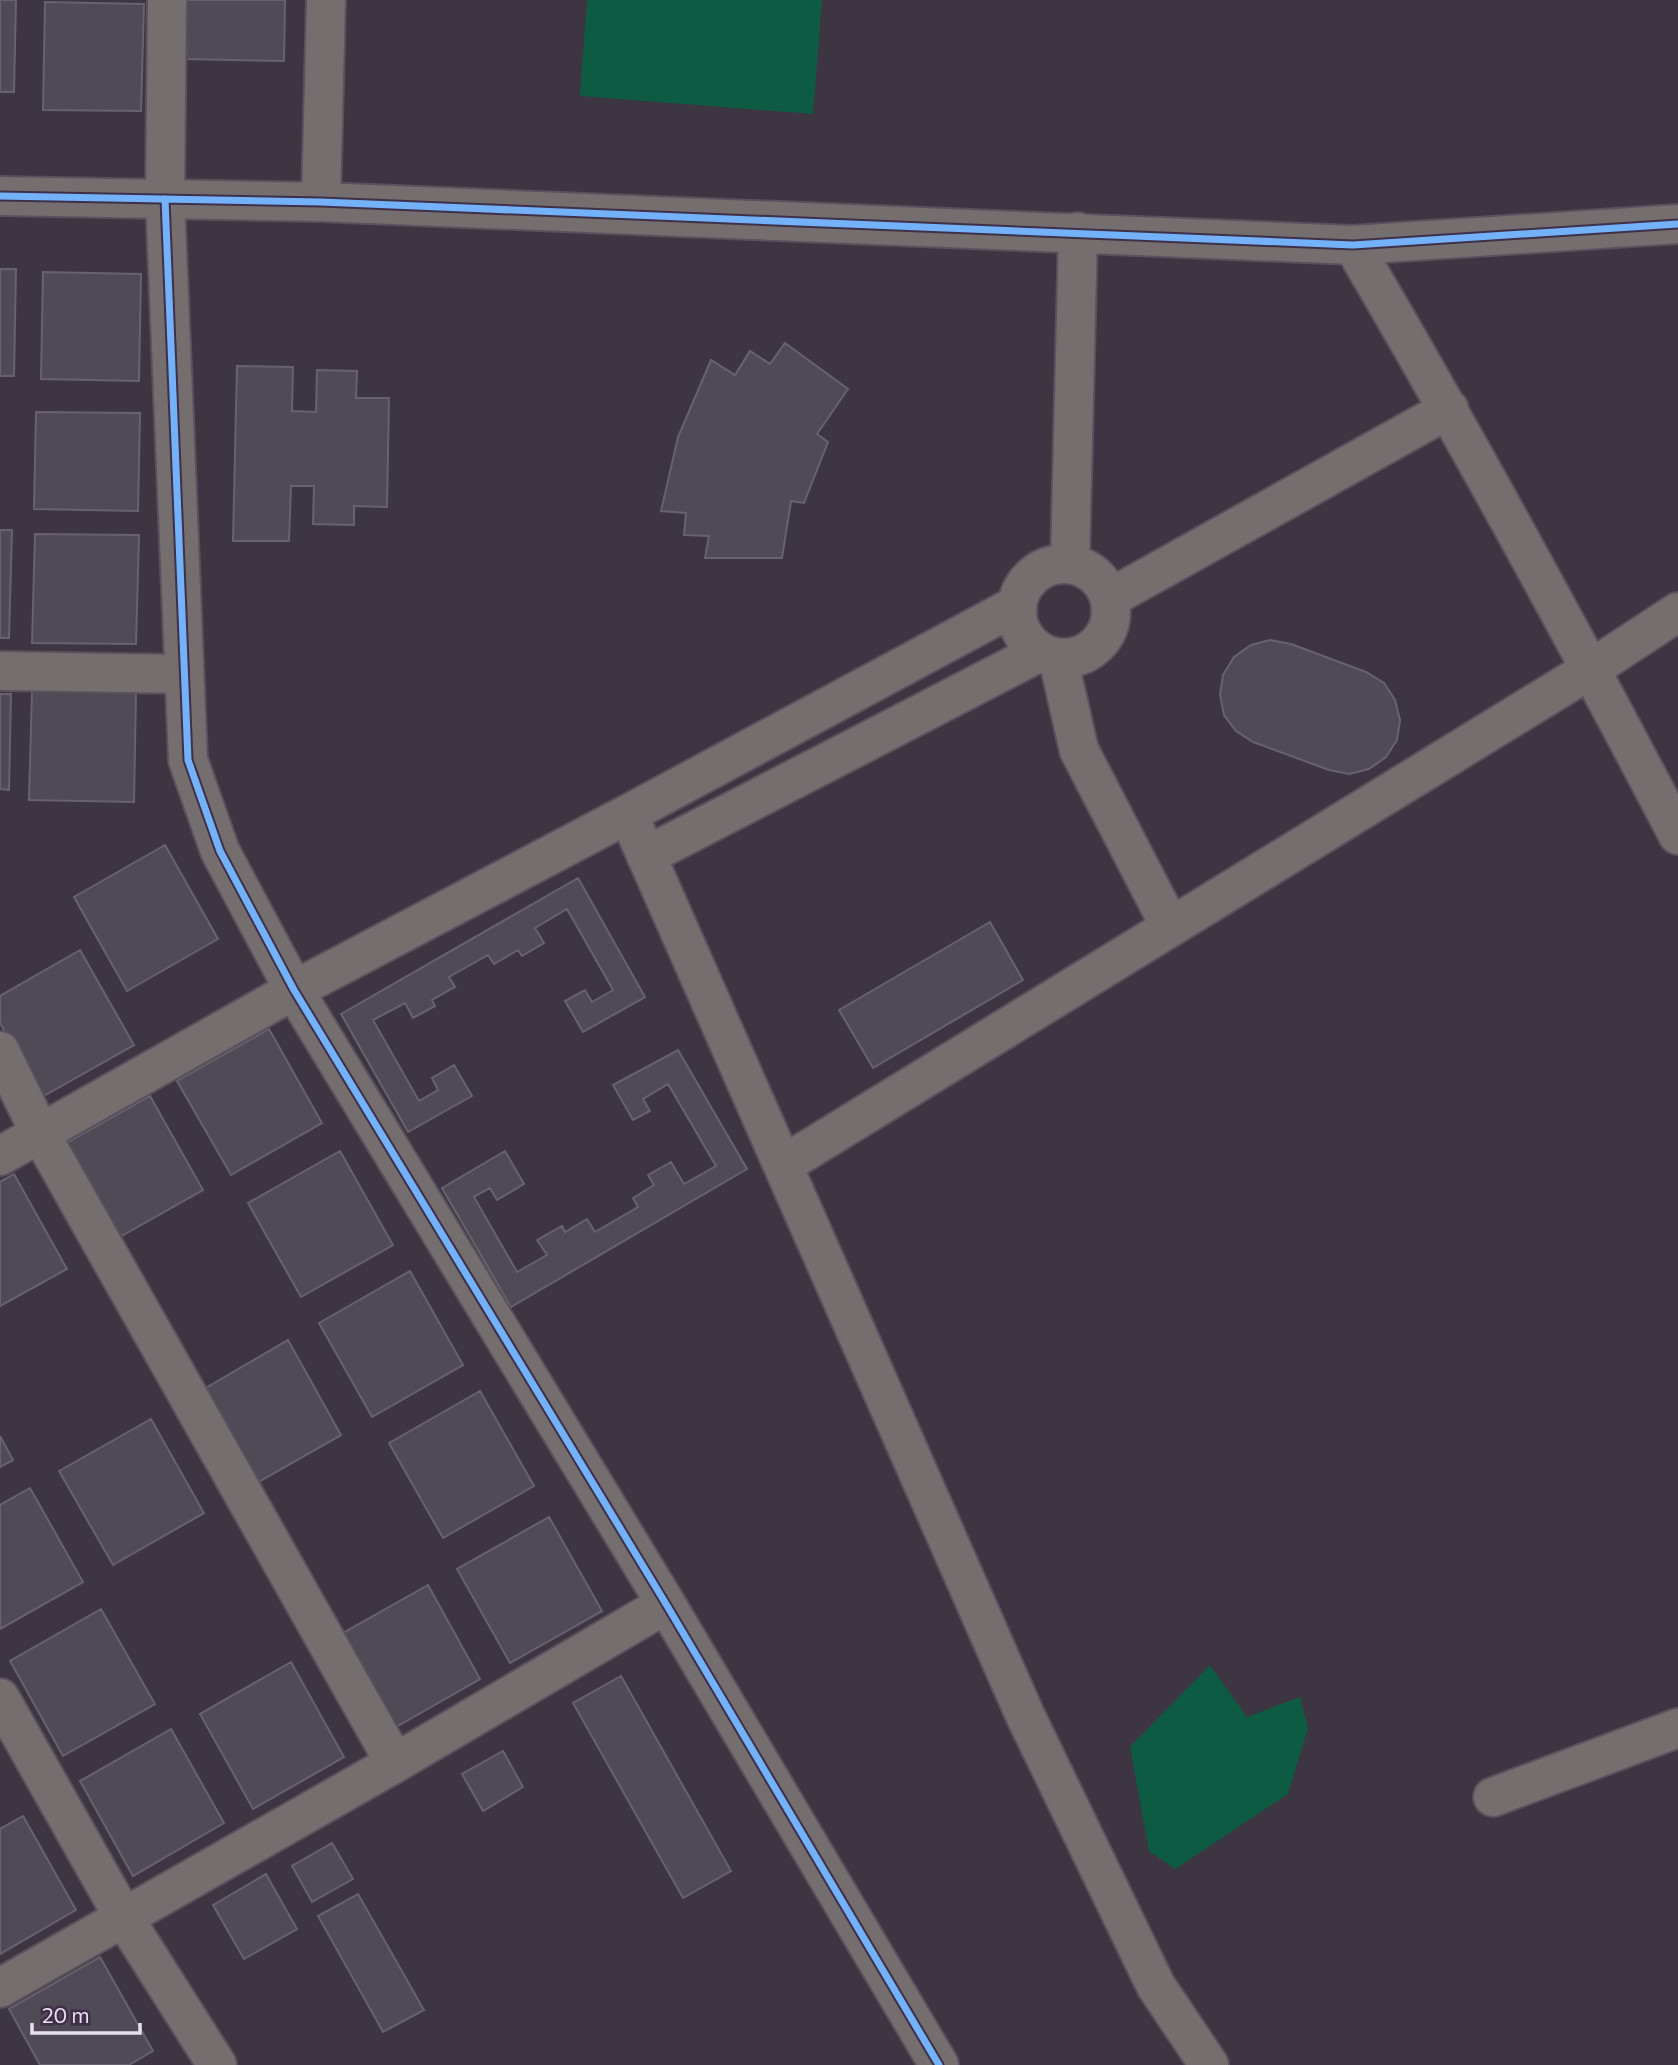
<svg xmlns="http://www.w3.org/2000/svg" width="1678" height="2065" viewBox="0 0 1678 2065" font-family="Commissioner,sans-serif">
	<rect width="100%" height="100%" fill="#3e3542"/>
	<path fill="#0e5b44" d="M 587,0 L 822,0 L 813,114 L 580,96 Z
		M 1210,1665 L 1247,1717 L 1300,1697 L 1308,1728 L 1288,1794 L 1175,1869 L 1149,1851 L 1130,1747 Z"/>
	<path fill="#504a56" stroke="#67626d" stroke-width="2" d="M 0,0 L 16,0 L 14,92 L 0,92 Z
		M 187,0 L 285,0 L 284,61 L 185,59 Z
		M 45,2 L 144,4 L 141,111 L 43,110 Z
		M 0,269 L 16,269 L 14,376 L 0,376 Z
		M 43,272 L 141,274 L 139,381 L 41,379 Z
		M 785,343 L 848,389 L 817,434 L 828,442 L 804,503 L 791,501 L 782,558 L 705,558 L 709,536 L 684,535 L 686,513 L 661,511 L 678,437 L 711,360 L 735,375 L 750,351 L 770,364 Z
		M 237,366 L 293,367 L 292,411 L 316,412 L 317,370 L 357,371 L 356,398 L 389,398 L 387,507 L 354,506 L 354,525 L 313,524 L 314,486 L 291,486 L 289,541 L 233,541 Z
		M 36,412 L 140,413 L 138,511 L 34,509 Z
		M 0,530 L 12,530 L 9,638 L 0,638 Z
		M 35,534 L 139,535 L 136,644 L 32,643 Z
		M 1270,640 L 1291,644 L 1366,672 L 1384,683 L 1395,700 L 1400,720 L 1397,740 L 1386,757 L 1369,769 L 1349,774 L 1329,770 L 1253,742 L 1236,731 L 1224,715 L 1220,694 L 1223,675 L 1234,657 L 1251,645 Z
		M 32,691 L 136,692 L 134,802 L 29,800 Z
		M 0,694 L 11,694 L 9,790 L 0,789 Z
		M 165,845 L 218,939 L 127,991 L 74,897 Z
		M 578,878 L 645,997 L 583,1032 L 565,1001 L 585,990 L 592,1002 L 613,990 L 567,909 L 535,928 L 544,943 L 522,956 L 518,950 L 494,964 L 488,955 L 449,977 L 455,987 L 432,1000 L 435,1006 L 413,1018 L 405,1003 L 373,1020 L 419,1101 L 438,1090 L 432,1078 L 454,1065 L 472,1096 L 408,1132 L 341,1014 Z
		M 990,922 L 1023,980 L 873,1068 L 839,1010 Z
		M 80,950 L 134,1045 L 42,1097 L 0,1023 L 0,996 Z
		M 269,1029 L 322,1123 L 231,1175 L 177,1081 Z
		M 678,1050 L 747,1169 L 511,1307 L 442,1188 L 505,1151 L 524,1184 L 497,1200 L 490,1188 L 474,1197 L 517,1272 L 547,1255 L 537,1240 L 562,1226 L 565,1232 L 587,1219 L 595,1232 L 638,1207 L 633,1198 L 654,1185 L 648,1175 L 671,1162 L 684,1184 L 716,1166 L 668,1084 L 643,1099 L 650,1111 L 633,1120 L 613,1085 Z
		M 150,1096 L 203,1190 L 111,1242 L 58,1148 Z
		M 340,1151 L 393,1245 L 301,1297 L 248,1203 Z
		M 14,1174 L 67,1269 L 0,1306 L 0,1182 Z
		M 410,1271 L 463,1365 L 372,1417 L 319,1323 Z
		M 288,1340 L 341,1435 L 250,1487 L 197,1393 Z
		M 480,1391 L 534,1486 L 443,1538 L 389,1443 Z
		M 151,1419 L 204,1513 L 113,1565 L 59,1471 Z
		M 0,1436 L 13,1460 L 0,1467 Z
		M 30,1488 L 83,1582 L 0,1629 L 0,1505 Z
		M 549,1517 L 602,1611 L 510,1663 L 457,1569 Z
		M 428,1585 L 480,1679 L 389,1731 L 336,1637 Z
		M 101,1609 L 155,1704 L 63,1756 L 10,1661 Z
		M 291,1662 L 344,1757 L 253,1809 L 200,1714 Z
		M 621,1676 L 731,1871 L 683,1898 L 573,1703 Z
		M 171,1729 L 224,1823 L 133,1876 L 80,1781 Z
		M 503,1751 L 523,1787 L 483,1811 L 462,1774 Z
		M 23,1816 L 76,1910 L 0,1954 L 0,1829 Z
		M 332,1843 L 353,1879 L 312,1902 L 292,1866 Z
		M 266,1874 L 297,1929 L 244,1959 L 213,1905 Z
		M 358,1894 L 424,2010 L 383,2032 L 318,1916 Z
		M 100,1957 L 153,2051 L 129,2065 L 40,2065 L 9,2009 Z"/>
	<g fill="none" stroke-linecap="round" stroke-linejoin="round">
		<g stroke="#59515d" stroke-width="42">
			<path id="minor" d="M 167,0 L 165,199 L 188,760 L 220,851 L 294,990 L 666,1604 L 939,2065
				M 0,196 L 321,202 L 1353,245 L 1678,224
				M 321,202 L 326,0
				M 1353,245 C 1467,439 1574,636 1678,835
				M 1070,563 L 1078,232
				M1017 611a47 47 0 1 1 94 0a47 47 0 1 1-94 0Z
				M 1110,598 L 1449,409
				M 1058,658 L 1079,750 L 1170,926
				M 0,671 L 182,674
				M 628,814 L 1025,1715 L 1156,1986 L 1209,2065
				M 646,856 L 1040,652
				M 0,1051 L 40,1133 L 395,1763
				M 0,1156 L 294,990 L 628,814 L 1017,605
				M 783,1165 L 1591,669 L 1678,612
				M 0,1698 L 124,1918 L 217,2065
				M 1493,1797 L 1678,1728
				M 0,1988 L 395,1763 L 666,1604"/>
		</g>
		<use href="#minor" stroke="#746e6f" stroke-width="38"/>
		<g stroke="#3f2f48" stroke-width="11">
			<path id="cycleway" d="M 0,196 L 321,202 L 1353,245 L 1678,224
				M 165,199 L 188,760 L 220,851 L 294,990 L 666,1604 L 939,2065"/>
		</g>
		<use href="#cycleway" stroke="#73b2f8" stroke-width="7"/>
	</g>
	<path d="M32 2023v10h108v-10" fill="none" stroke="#e9dfef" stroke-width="3.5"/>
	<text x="42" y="2023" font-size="21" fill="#e9dfef" stroke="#3f2f48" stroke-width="5" paint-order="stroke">20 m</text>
</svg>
